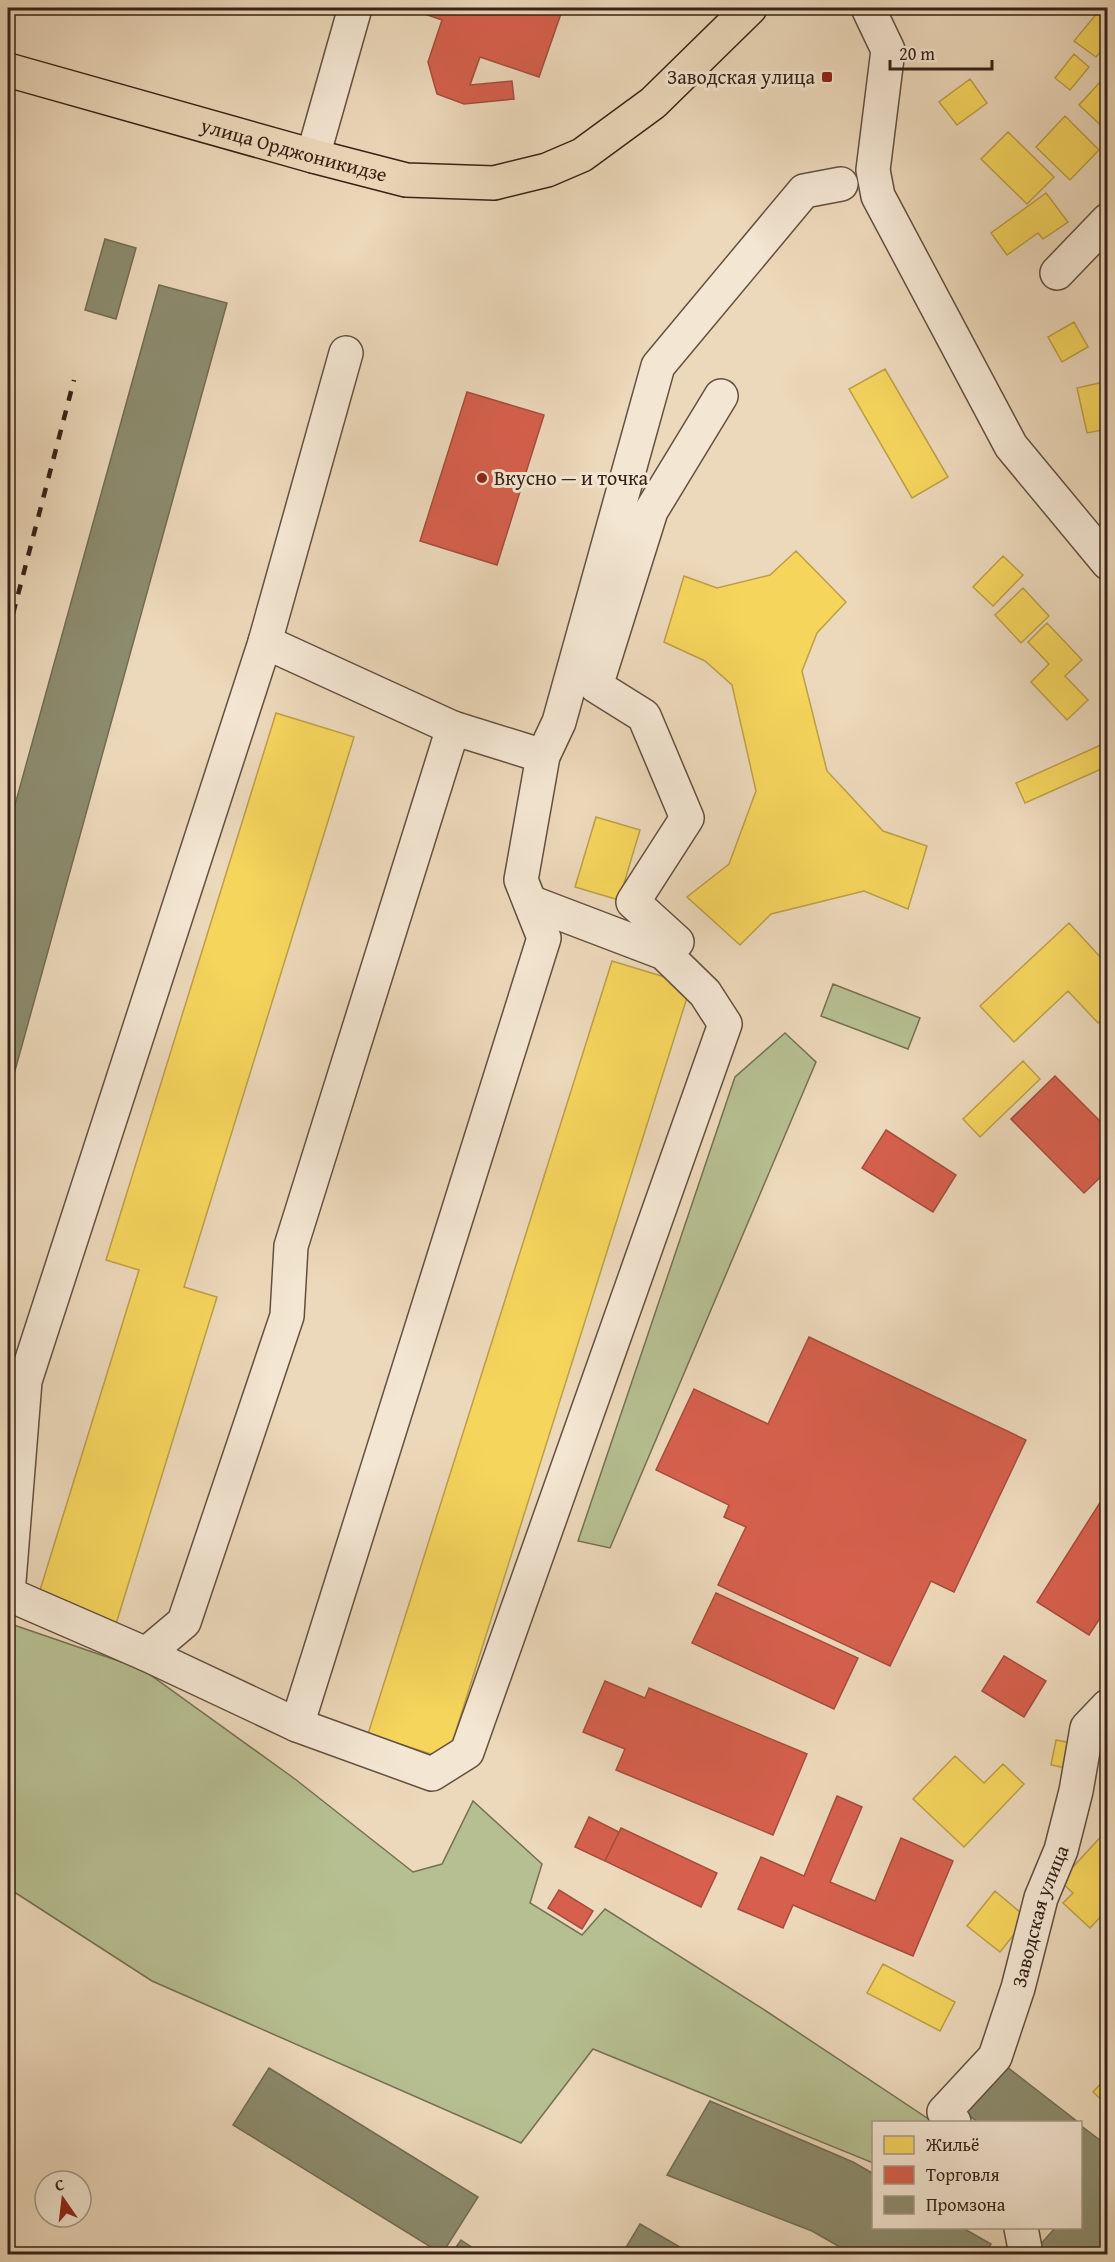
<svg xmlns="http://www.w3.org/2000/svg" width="1115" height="2262" viewBox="0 0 1115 2262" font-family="'Gentium Book Plus',serif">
	<rect width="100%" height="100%" fill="#ecd8ba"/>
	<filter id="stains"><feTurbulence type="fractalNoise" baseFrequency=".00333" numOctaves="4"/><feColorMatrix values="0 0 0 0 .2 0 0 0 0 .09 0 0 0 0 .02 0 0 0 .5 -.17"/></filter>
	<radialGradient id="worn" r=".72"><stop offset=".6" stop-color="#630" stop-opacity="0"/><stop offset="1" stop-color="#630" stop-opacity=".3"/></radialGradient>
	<path fill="#b6bf91" stroke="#767054" stroke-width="1.5" d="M 833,984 L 920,1018 L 908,1049 L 821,1016 Z
		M 785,1033 L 816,1062 L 610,1548 L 578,1541 L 735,1077 Z
		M 8,1623 L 142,1669 L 295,1779 L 413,1872 L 442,1864 L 473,1801 L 542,1864 L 530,1903 L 582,1935 L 605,1909 L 766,2011 L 933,2122 L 874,2122 L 873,2163 L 593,2049 L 521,2143 L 152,1981 L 8,1888 Z"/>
	<path fill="#f6d55c" stroke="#bc9f48" stroke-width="1.5" d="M 990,8 L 1020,8 L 1020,13 Z
		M 1098,12 L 1108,20 L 1108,43 L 1096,57 L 1074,41 Z
		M 1074,54 L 1089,67 L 1070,90 L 1055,78 Z
		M 970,79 L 987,103 L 957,125 L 939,102 Z
		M 1101,81 L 1108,87 L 1108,132 L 1079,105 Z
		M 1065,116 L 1099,150 L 1070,180 L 1036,147 Z
		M 1008,132 L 1054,177 L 1027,204 L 981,159 Z
		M 1046,193 L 1068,222 L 1043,239 L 1038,233 L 1007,255 L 991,233 Z
		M 1074,322 L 1088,347 L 1062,362 L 1048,337 Z
		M 885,369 L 948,477 L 912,498 L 849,389 Z
		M 1108,381 L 1108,429 L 1087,433 L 1077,388 Z
		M 796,551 L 846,602 L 817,633 L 802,671 L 827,771 L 883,831 L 927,846 L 908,909 L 864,891 L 771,914 L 740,945 L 687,897 L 729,864 L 756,791 L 732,685 L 705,661 L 664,642 L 684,576 L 717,588 L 770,575 Z
		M 1003,556 L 1023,575 L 993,606 L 973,587 Z
		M 1023,588 L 1049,616 L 1021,643 L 995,615 Z
		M 1047,623 L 1082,660 L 1065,676 L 1088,700 L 1067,720 L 1031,682 L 1049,664 L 1028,642 Z
		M 276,713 L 354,737 L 184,1287 L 217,1297 L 116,1624 L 37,1600 L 139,1270 L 106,1260 Z
		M 1103,744 L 1108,755 L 1108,766 L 1025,803 L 1016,783 Z
		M 596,817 L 640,830 L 619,900 L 575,887 Z
		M 1069,923 L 1103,960 L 1108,956 L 1108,1014 L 1098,1023 L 1068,991 L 1014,1042 L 980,1006 Z
		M 612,961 L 691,985 L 447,1759 L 368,1734 Z
		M 1023,1061 L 1040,1079 L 980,1137 L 963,1119 Z
		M 1056,1740 L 1072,1743 L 1066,1768 L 1051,1765 Z
		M 955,1756 L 984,1783 L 1003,1764 L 1024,1784 L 964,1847 L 913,1799 Z
		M 1108,1829 L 1108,1891 L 1105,1894 L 1108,1909 L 1090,1928 L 1063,1903 L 1073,1893 L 1060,1881 Z
		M 995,1891 L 1027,1918 L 1000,1952 L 967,1926 Z
		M 883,1964 L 955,2002 L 940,2031 L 867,1993 Z
		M 1108,2076 L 1108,2106 L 1093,2092 Z"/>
	<path fill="#d6604d" stroke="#a64d3d" stroke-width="1.5" d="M 424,8 L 563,8 L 539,77 L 480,57 L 470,85 L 512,81 L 514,99 L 464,104 L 437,94 L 428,62 L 442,20 L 422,13 Z
		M 467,392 L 544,415 L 497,565 L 420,541 Z
		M 1055,1076 L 1108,1129 L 1108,1170 L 1084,1193 L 1011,1119 Z
		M 886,1130 L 956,1175 L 933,1212 L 862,1168 Z
		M 809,1337 L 1026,1440 L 954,1592 L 931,1581 L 890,1666 L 718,1585 L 746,1527 L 724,1517 L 729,1505 L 656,1470 L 694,1389 L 768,1424 Z
		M 1101,1501 L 1108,1505 L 1108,1606 L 1089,1635 L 1037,1602 Z
		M 716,1593 L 858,1658 L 834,1709 L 692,1643 Z
		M 1004,1656 L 1046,1681 L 1024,1717 L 982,1691 Z
		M 605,1681 L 645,1698 L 649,1688 L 807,1754 L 773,1835 L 616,1770 L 625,1749 L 583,1732 Z
		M 837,1796 L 862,1807 L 830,1882 L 875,1901 L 901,1838 L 953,1861 L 913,1956 L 793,1905 L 783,1928 L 738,1909 L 761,1857 L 804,1876 Z
		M 589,1817 L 619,1832 L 605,1861 L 575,1847 Z
		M 621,1828 L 717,1873 L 701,1907 L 605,1861 Z
		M 559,1890 L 593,1911 L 582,1929 L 548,1908 Z"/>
	<path fill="#8c8c6e" stroke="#726c54" stroke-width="1.5" d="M 105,239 L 136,248 L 116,319 L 85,310 Z
		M 159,285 L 227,303 L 8,1096 L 8,830 Z
		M 1002,2063 L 1078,2122 L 978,2122 L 964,2112 Z
		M 269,2068 L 478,2197 L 442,2254 L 233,2125 Z
		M 710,2101 L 853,2162 L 874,2174 L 874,2228 L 963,2228 L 991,2244 L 985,2254 L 852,2254 L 812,2231 L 667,2175 Z
		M 1080,2125 L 1108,2146 L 1108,2254 L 1043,2254 L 1038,2247 L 1055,2228 L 1080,2228 Z
		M 640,2224 L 692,2254 L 622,2254 Z
		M 461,2240 L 482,2254 L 451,2254 Z"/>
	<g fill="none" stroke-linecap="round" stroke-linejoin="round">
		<g stroke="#645040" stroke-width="36">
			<g id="street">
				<path d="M 868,8 L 888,50 L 873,170 L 878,196 L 1011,446 L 1108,563"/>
				<path d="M 313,156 L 355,8"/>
				<path d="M 1057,273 L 1108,220"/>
				<path d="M 346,353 L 265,642 L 25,1381 L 8,1594 L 146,1654 L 297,1725 L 544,938 L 521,880 L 543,756 L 559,722 L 658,366 L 804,191 L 841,184"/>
				<path d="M 453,728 L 543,756"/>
				<path d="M 677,942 L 633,902 L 687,818 L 644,716 L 596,686 L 651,511 L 721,396"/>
				<path d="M 146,1654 L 184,1622 L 287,1316 L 291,1246 L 453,728 L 265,642"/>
				<path d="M 297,1725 L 432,1774 L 467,1752 L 725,1024 L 705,993 L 664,953 L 530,902"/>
				<path id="s1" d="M 954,2122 L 944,2112 L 995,2057 L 1018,1988 L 1041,1898 L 1061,1850 L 1076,1791 L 1087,1728 L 1108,1706"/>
				<path d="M 1021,2228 L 1026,2254"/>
			</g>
		</g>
		<g stroke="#362218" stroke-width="36">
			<g id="primary">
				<path id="s2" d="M 8,70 L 313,156 L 406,180 L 494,183 L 547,170 L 582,155 L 653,103 L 750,8"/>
			</g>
		</g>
		<use href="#street" stroke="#f3e6d2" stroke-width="33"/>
		<use href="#primary" stroke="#ecd8ba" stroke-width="33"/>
		<path stroke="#362218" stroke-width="4.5" stroke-dasharray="10 10" stroke-linecap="butt" d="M 8,633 L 74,380"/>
	</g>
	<g fill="#8f2418" stroke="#f3e6d2" stroke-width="2">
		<rect x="821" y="71" width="12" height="12" rx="3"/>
		<circle cx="482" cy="478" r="6"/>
	</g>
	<g text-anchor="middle" stroke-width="6" stroke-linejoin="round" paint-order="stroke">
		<g font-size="20" fill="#362218" stroke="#f3e6d2" text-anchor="end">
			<text x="815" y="84">Заводская улица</text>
			<text x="494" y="485" text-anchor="start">Вкусно — и точка</text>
		</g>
		<g font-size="20" fill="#362218" stroke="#f3e6d2">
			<text dy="7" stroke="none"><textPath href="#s2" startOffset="297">улица Орджоникидзе</textPath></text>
			<text dy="7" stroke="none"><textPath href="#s1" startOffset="237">Заводская улица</textPath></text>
		</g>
	</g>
	<rect width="1115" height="2262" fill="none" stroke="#ecd8ba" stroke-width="30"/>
	<rect x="9" y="9" width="1097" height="2244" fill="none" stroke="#362218" stroke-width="3"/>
	<rect x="15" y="15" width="1085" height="2232" fill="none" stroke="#362218" stroke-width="1.5"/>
	<rect x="872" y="2121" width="210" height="108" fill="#f3e6d2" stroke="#a79888" stroke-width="1.5"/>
	<rect x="884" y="2136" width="30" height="18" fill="#f6d55c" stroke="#a79888" stroke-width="1.5"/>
	<text x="926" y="2151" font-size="18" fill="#362218">Жильё</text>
	<rect x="884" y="2166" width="30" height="18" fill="#d6604d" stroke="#a79888" stroke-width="1.5"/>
	<text x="926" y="2181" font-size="18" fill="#362218">Торговля</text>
	<rect x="884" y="2196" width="30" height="18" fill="#8c8c6e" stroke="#a79888" stroke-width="1.5"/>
	<text x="926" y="2211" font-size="18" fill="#362218">Промзона</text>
	<g transform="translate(63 2199) rotate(346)"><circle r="28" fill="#f3e6d2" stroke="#a79888" stroke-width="1.5"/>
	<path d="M0-4.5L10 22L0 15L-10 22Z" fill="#8f2418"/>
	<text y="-9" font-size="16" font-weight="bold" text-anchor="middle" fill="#362218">С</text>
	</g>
	<path d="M890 60v9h102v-9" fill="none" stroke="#362218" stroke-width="3"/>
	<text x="899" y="60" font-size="18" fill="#362218" stroke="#f3e6d2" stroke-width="4.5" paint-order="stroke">20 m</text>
	<rect width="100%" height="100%" filter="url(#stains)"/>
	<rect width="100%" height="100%" fill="url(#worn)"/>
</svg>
